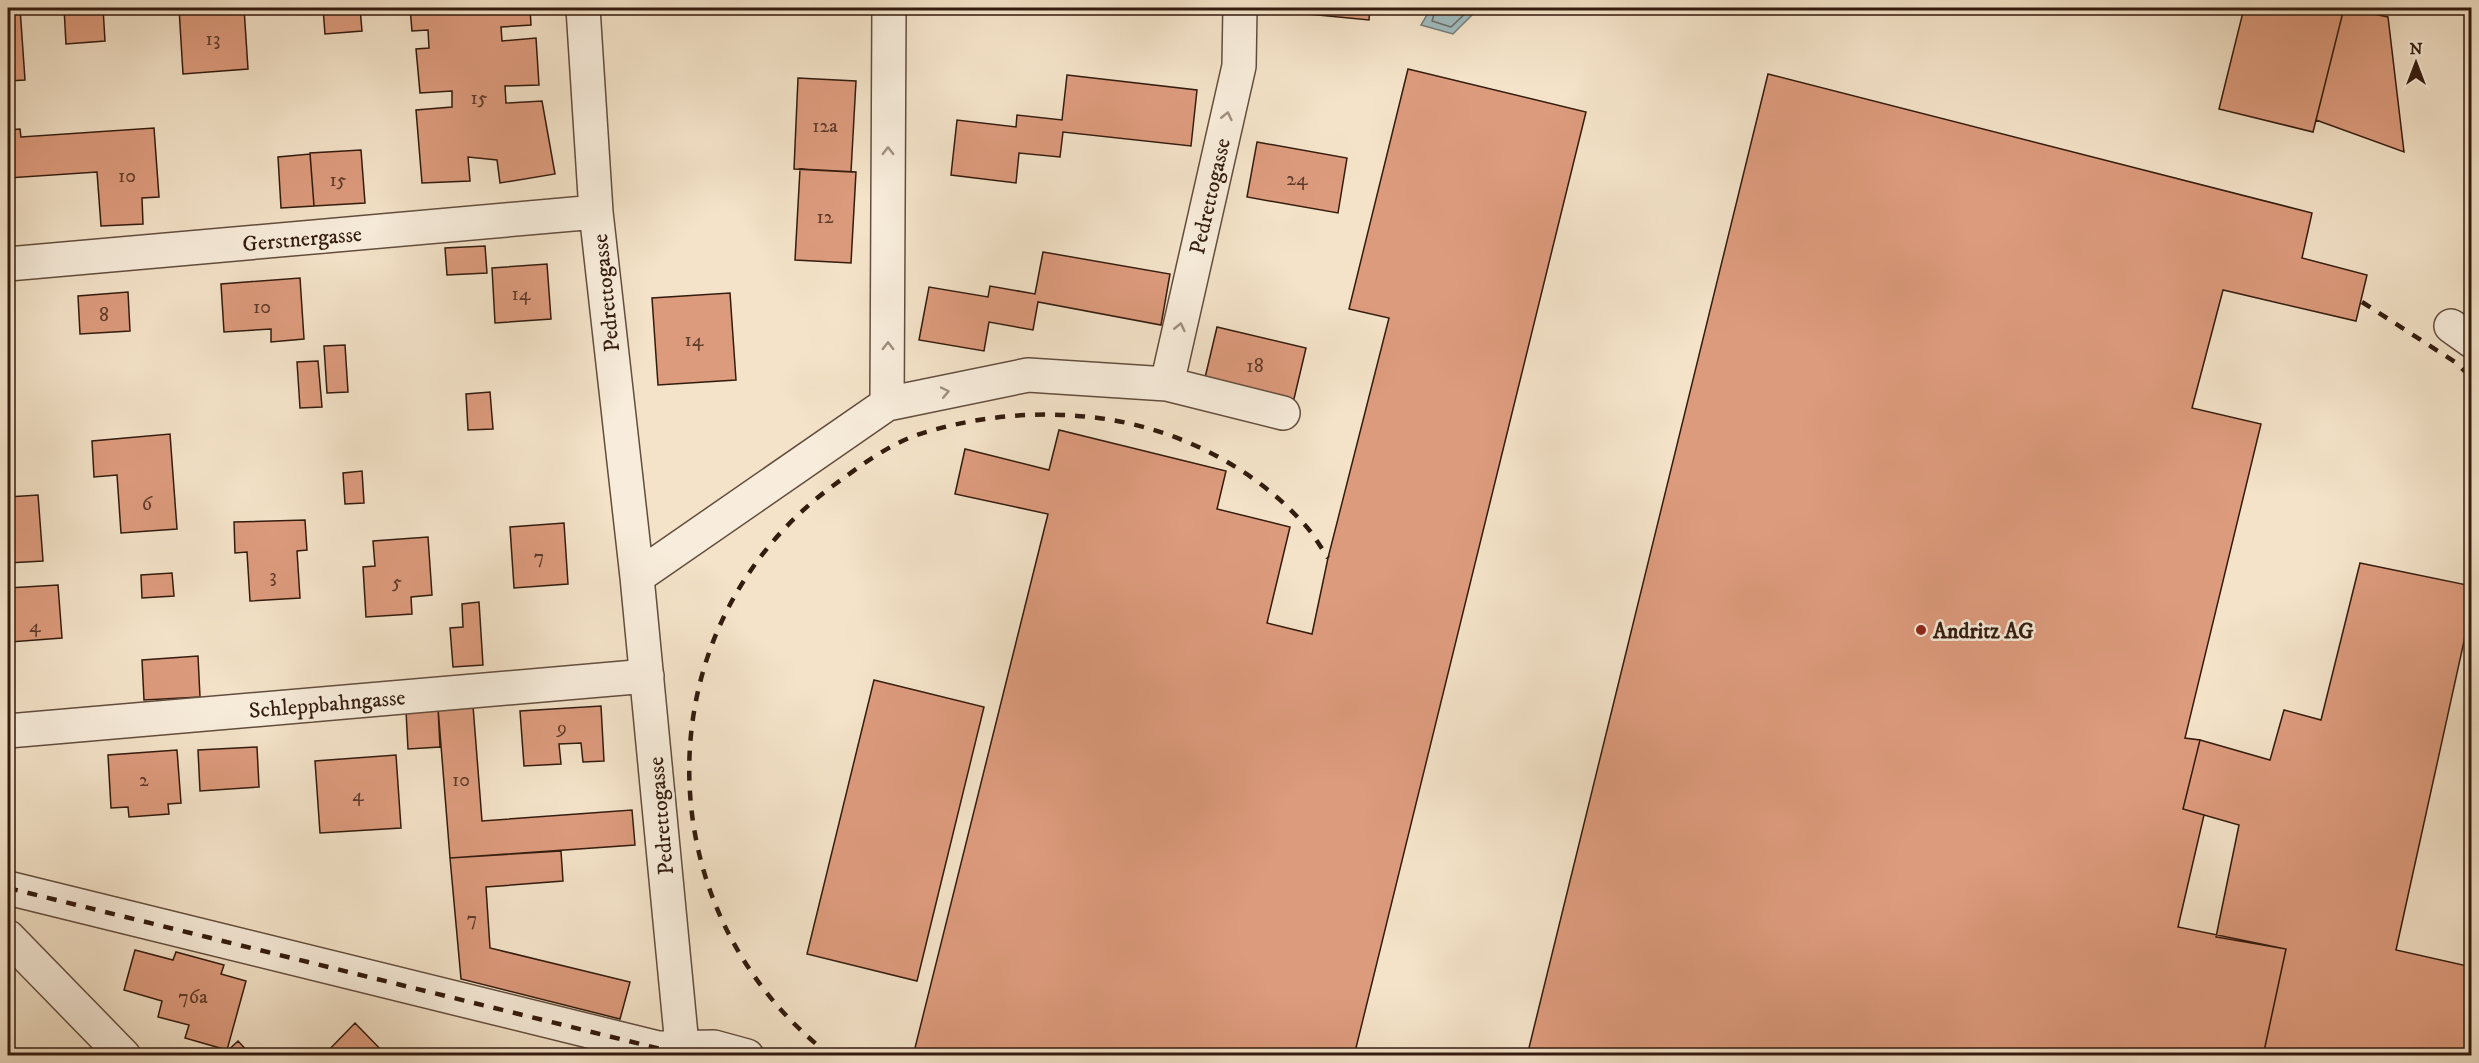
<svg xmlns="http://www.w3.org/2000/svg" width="2479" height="1063" viewBox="0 0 2479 1063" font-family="'IM FELL DW Pica',serif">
	<rect width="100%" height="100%" fill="#f4e3c9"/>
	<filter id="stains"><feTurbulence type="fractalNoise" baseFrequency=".00333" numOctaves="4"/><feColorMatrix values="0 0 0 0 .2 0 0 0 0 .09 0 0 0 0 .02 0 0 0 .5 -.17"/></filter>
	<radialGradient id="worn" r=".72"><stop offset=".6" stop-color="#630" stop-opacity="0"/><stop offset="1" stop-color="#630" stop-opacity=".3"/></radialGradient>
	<path fill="#a0bcc0" stroke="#747c79" stroke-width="1.5" d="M 1431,8 L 1479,8 L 1453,34 L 1421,25 Z"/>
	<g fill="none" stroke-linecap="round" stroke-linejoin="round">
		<path stroke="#6a6c67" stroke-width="1.5" d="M 1436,8 L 1432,21 L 1451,27 L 1471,8"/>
	</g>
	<path fill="#dd9b7d" stroke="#331b0e" stroke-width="1.5" d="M 8,8 L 20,8 L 25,80 L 8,81 Z
		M 64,8 L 103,8 L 105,41 L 66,44 Z
		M 179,8 L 244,8 L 248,69 L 183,74 Z
		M 323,8 L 360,8 L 362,31 L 325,34 Z
		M 410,8 L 530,8 L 531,25 L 501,27 L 502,41 L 536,38 L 539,85 L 505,86 L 506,103 L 542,101 L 555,174 L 500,183 L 497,160 L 468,157 L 470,181 L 422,183 L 416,110 L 452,107 L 452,91 L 420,93 L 416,49 L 429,48 L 428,30 L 412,31 Z
		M 662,8 L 747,8 L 747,11 Z
		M 1277,8 L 1370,8 L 1369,20 L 1277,11 Z
		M 2244,8 L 2344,8 L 2313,132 L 2219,109 Z
		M 2344,8 L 2388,17 L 2404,152 L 2316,120 Z
		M 1408,69 L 1586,112 L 1354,1056 L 913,1056 L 1048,514 L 955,494 L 965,449 L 1049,470 L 1059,430 L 1226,471 L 1217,509 L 1290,527 L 1267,623 L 1312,634 L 1328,558 L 1389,318 L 1349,309 Z
		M 1768,74 L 2312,213 L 2302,258 L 2367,275 L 2356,321 L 2223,290 L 2192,408 L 2261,424 L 2185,738 L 2200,740 L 2183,809 L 2204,815 L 2178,927 L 2286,949 L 2263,1056 L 1527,1056 Z
		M 1067,75 L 1197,90 L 1191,146 L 1063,132 L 1060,157 L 1019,153 L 1016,183 L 951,175 L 957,120 L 1016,127 L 1017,115 L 1062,120 Z
		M 798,78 L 856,81 L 851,172 L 794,169 Z
		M 154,128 L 159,197 L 142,198 L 143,224 L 101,226 L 97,172 L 8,178 L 8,130 L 20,129 L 21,137 Z
		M 1257,142 L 1347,158 L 1338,213 L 1247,197 Z
		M 361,150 L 365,203 L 314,206 L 310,153 Z
		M 310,154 L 314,206 L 281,208 L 278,157 Z
		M 800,169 L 856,172 L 851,263 L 795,260 Z
		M 485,246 L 487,273 L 447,275 L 445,248 Z
		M 1043,252 L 1170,274 L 1161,325 L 1038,302 L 1033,330 L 989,322 L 984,351 L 919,340 L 929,287 L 988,297 L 990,286 L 1035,294 Z
		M 547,264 L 551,319 L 495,323 L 492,268 Z
		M 300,278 L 304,339 L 271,342 L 271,329 L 224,332 L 221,284 Z
		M 128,292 L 130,331 L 80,334 L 78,296 Z
		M 730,293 L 736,380 L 658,385 L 652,298 Z
		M 1217,327 L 1306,348 L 1293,403 L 1204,382 Z
		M 345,345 L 348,392 L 327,393 L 324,346 Z
		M 318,361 L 322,407 L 300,408 L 297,362 Z
		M 490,392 L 493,429 L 468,430 L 466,394 Z
		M 170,434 L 177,529 L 121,533 L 117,475 L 94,477 L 92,441 Z
		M 12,454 L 13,476 L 8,476 L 8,455 Z
		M 362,471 L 364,503 L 345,504 L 343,473 Z
		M 38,495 L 43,561 L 8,563 L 8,497 Z
		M 305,520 L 307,550 L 297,551 L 300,598 L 250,601 L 247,552 L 235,553 L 234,522 Z
		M 564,523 L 568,584 L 514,588 L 510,527 Z
		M 428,537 L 432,595 L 411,597 L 412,614 L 366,617 L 363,567 L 375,566 L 373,541 Z
		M 2360,563 L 2472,586 L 2472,605 L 2396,950 L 2472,967 L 2472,1056 L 2263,1056 L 2286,949 L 2216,937 L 2239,825 L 2183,809 L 2200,740 L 2270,760 L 2284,710 L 2321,720 Z
		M 172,573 L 174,596 L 142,598 L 141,575 Z
		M 58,585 L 62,638 L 10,642 L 8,588 Z
		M 479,602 L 483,665 L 453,667 L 450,628 L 463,627 L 462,604 Z
		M 198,656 L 200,697 L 144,700 L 142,660 Z
		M 874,680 L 984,707 L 917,981 L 807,954 Z
		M 473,706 L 482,821 L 632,810 L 635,845 L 450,858 L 438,708 Z
		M 601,706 L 604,761 L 583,762 L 581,743 L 559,744 L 561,764 L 524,766 L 520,711 Z
		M 438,708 L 440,747 L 408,749 L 406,711 Z
		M 257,747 L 259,787 L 200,791 L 198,750 Z
		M 177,750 L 181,803 L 168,804 L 169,814 L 129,817 L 128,807 L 111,808 L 108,755 Z
		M 396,755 L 401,828 L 320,833 L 315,761 Z
		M 561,851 L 563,881 L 486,887 L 490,948 L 630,982 L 620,1019 L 461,979 L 450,858 Z
		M 135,950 L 173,960 L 176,952 L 224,965 L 221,974 L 246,981 L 227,1050 L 185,1038 L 189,1025 L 158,1017 L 162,1001 L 124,990 Z
		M 355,1023 L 387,1056 L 323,1056 Z
		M 238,1041 L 252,1056 L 222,1056 Z"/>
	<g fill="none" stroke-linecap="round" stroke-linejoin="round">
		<g stroke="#634d3d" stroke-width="36">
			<path id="minor" d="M 583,8 L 596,212 L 637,577 L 683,1056
				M 8,264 L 596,212
				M 2451,326 L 2472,341
				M 1167,384 L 1239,66 L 1240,8
				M 887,404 L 889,8
				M 637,577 L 887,404 L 1028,375 L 1167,384 L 1283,413
				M 8,731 L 647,676
				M 8,888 L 658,1048 L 714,1047 L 747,1056
				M 8,937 L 124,1056"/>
		</g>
		<use href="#minor" stroke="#f8eddc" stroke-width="33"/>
		<path stroke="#331b0e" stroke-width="4.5" stroke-dasharray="10 10" stroke-linecap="butt" d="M 2362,302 L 2455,362 L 2472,378
			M 8,888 L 689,1056
			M 831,1056 C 642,911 641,626 834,485 C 863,464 894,440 930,431 C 988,414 1052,410 1112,420 C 1183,432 1255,469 1303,523 C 1313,533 1320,546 1328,558"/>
	</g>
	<defs><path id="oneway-chevron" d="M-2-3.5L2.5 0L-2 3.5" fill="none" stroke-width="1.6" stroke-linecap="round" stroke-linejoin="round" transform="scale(1.5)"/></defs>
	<g stroke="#9f8e7f">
		<use href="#oneway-chevron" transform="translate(1227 116) rotate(-77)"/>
		<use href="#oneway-chevron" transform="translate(888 151) rotate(-90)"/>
		<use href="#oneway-chevron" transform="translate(1180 327) rotate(-77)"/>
		<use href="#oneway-chevron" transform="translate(888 346) rotate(-90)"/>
		<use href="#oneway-chevron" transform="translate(945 392) rotate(-12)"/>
	</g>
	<circle fill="#8f2418" stroke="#f8eddc" stroke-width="2" cx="1921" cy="630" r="6"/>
	<g text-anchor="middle" stroke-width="5" stroke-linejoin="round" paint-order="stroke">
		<g font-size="20" fill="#5e3b2a">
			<text x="213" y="45">13</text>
			<text x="479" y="104">15</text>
			<text x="825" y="132">12a</text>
			<text x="127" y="182">10</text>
			<text x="1297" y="185">24</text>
			<text x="338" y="186">15</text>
			<text x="825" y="223">12</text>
			<text x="521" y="300">14</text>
			<text x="262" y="313">10</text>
			<text x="104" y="321">8</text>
			<text x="694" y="346">14</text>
			<text x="1255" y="372">18</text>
			<text x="147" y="510">6</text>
			<text x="539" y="563">7</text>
			<text x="273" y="582">3</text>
			<text x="397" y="588">5</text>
			<text x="35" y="632">4</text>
			<text x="562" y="734">9</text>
			<text x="144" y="786">2</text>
			<text x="461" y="786">10</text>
			<text x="358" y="801">4</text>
			<text x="472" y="925">7</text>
			<text x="193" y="1003">76a</text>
		</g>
		<g font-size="22" fill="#331b0e" stroke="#f8eddc">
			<text transform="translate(1209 196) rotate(-77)" y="8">Pedrettogasse</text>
			<text transform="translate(302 238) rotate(-5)" y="8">Gerstnergasse</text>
			<text transform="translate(605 293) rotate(-96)" y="8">Pedrettogasse</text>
			<text transform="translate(327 703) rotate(-5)" y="8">Schleppbahngasse</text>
			<text transform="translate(660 816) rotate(-95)" y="8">Pedrettogasse</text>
		</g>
		<g font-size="22" font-weight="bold" fill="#331b0e" stroke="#f8eddc" text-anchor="start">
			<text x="1933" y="638">Andritz AG</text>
		</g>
	</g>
	<rect width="2479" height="1063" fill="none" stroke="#f4e3c9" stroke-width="30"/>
	<rect x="9" y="9" width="2461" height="1045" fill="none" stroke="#331b0e" stroke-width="3"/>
	<rect x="15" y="15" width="2449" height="1033" fill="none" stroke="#331b0e" stroke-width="1.5"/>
	<g transform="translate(2416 63)" stroke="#f8eddc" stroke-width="4.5" paint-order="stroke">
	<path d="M0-4.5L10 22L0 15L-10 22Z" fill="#331b0e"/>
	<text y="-9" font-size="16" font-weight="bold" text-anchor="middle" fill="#331b0e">N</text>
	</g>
	<rect width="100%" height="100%" filter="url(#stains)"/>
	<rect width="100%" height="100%" fill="url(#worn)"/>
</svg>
